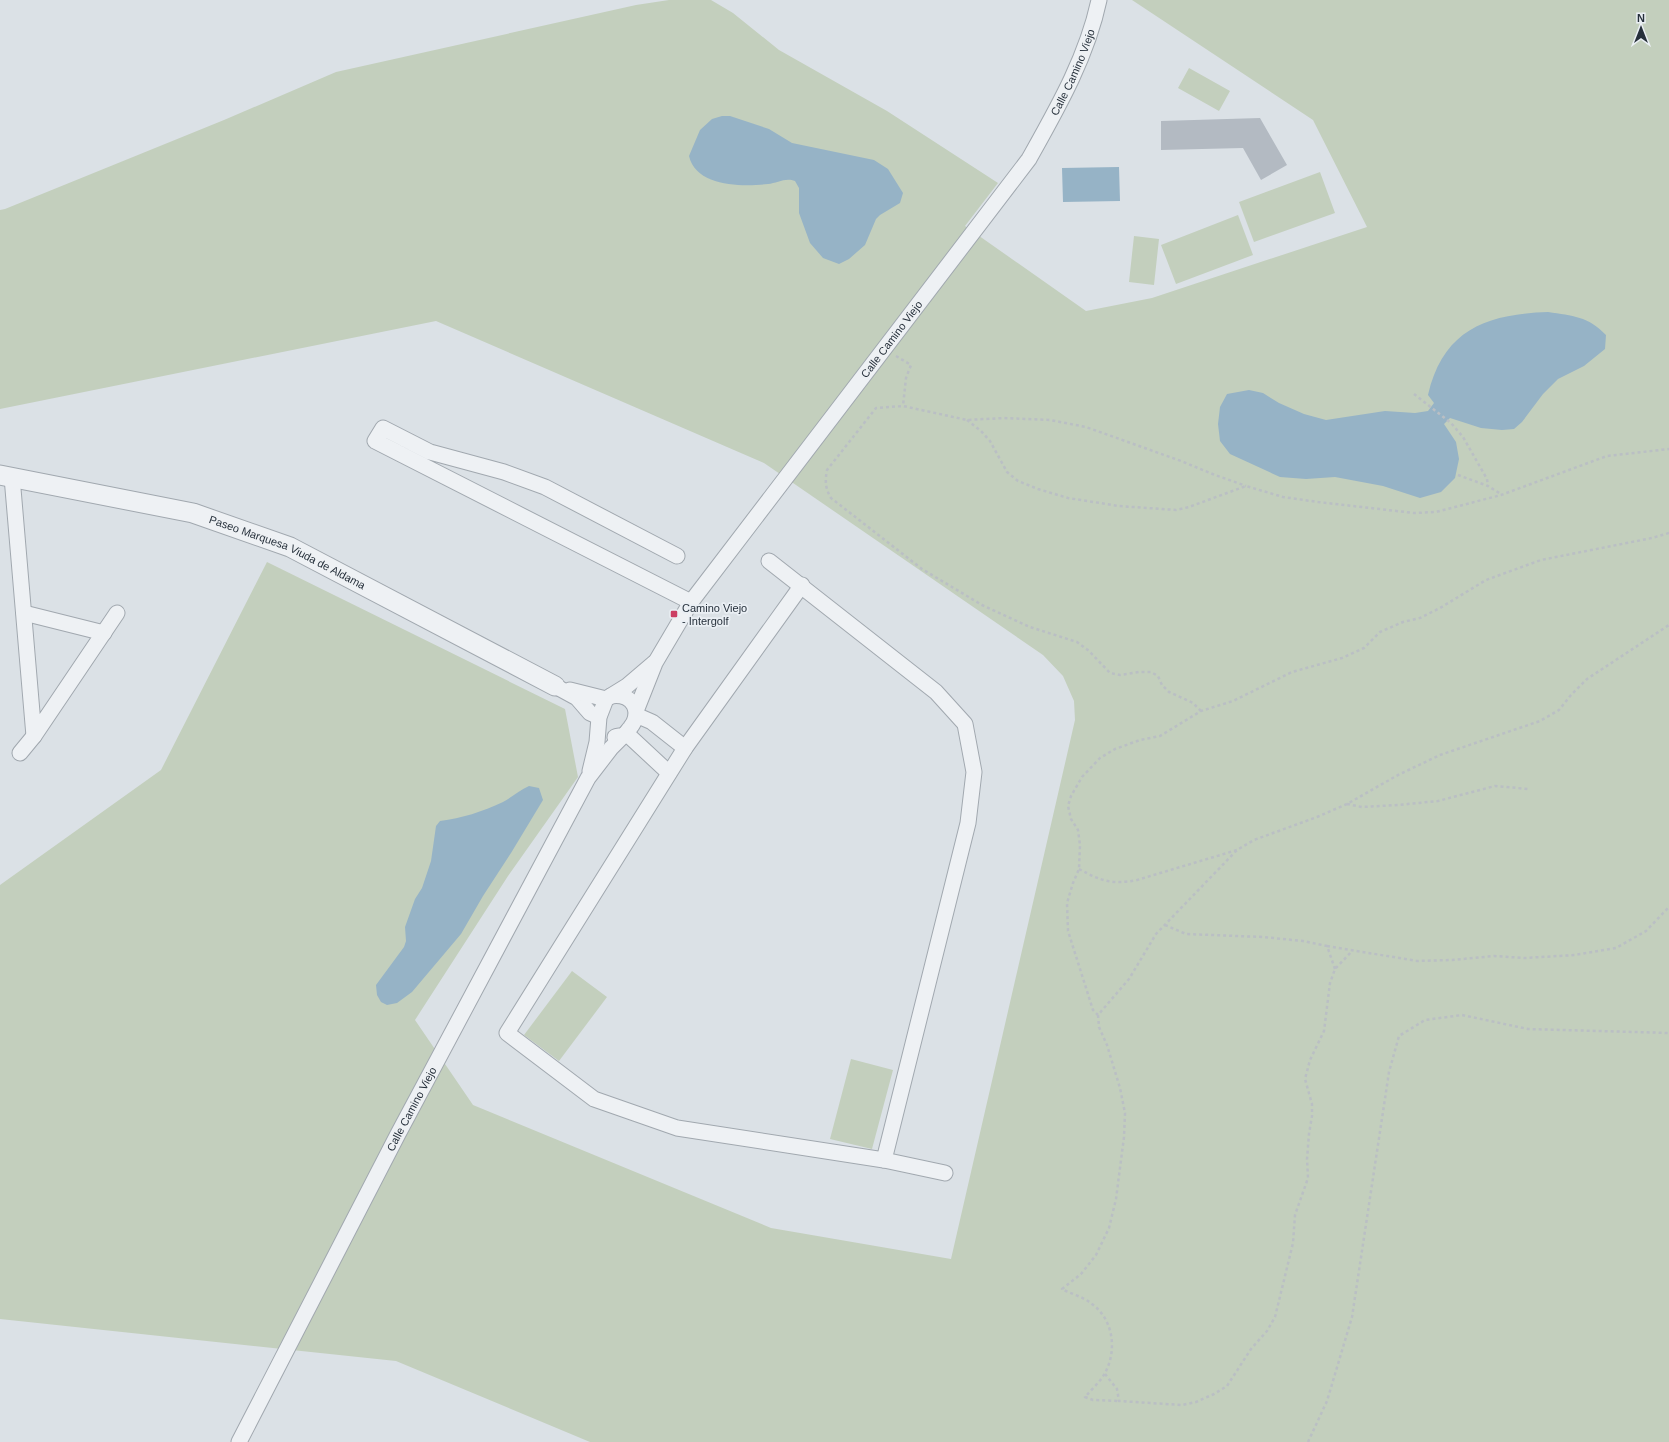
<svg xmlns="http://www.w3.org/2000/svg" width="1669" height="1442" viewBox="0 0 1669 1442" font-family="Arial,sans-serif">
	<rect width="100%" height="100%" fill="#dbe1e6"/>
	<path fill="#c3cfbd" d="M 669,0 L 711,0 L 733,13 L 779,50 L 887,111 L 998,183 L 965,226 L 1086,311 L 1152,298 L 1367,227 L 1313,120 L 1132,0 L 1669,0 L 1669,1442 L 590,1442 L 396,1361 L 0,1319 L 0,885 L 161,770 L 267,562 L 565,709 L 578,777 L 508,876 L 415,1020 L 473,1105 L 771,1228 L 951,1259 L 1075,720 L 1074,701 L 1063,676 L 1043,655 L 764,463 L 436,321 L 0,409 L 0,210 L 5,209 L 224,120 L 336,72 L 636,5 Z
		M 1189,68 L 1230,91 L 1219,111 L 1178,88 Z
		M 1320,172 L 1335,213 L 1254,242 L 1239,202 Z
		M 1238,215 L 1253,255 L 1176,284 L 1161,245 Z
		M 1134,236 L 1159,239 L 1154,285 L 1129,282 Z
		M 572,971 L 607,997 L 559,1061 L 524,1035 Z
		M 851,1059 L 893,1070 L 872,1149 L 830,1139 Z"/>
	<path fill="#96b3c6" d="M 722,116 L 730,116 L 769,129 L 792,143 L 874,160 L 888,169 L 903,193 L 900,203 L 880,215 L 876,219 L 865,245 L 849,259 L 839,264 L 823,258 L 810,243 L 799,213 L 799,188 L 795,181 C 786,177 777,183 768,184 C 743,187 696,187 689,156 L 700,130 L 712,119 Z
		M 1119,167 L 1120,201 L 1063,202 L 1062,168 Z
		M 1548,312 C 1573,316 1588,316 1606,335 L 1605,349 L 1584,366 L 1558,379 L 1543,394 L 1522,422 L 1514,429 L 1502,430 L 1481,428 L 1450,418 L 1444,424 L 1456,442 L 1459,459 L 1455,478 L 1441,492 L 1420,498 L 1383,486 L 1335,477 L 1306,479 L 1280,477 L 1230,454 L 1220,441 L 1218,424 L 1220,407 L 1227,394 L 1249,390 L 1263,393 L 1279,403 L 1304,414 L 1326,420 L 1385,411 L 1415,413 L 1428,411 L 1434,403 L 1428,395 C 1443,330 1486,314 1548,312 Z
		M 529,786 L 539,788 L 543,800 L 511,853 L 483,896 L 461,934 L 412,992 L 397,1003 L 387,1005 L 381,1002 L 377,995 L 376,985 L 404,947 L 406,941 L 405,927 L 415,899 L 422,888 L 431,861 L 436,826 L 440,821 C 462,818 482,812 503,802 C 512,797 520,790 529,786 Z"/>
	<path fill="#b3bac2" d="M 1260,118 L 1287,165 L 1261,180 L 1243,148 L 1161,150 L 1161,121 Z"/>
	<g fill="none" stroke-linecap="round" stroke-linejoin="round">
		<g stroke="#a1a8af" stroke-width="17">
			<g id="minor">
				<path d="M 12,477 L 34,736 L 117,613"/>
				<path d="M 677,556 L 545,487 L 504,472 L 430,452 L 383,428 L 375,441 L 691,602"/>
				<path d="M 769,561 L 936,692 L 965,724 L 974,772 L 968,823 L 884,1160"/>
				<path d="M 802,585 L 685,748 L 507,1033 L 594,1099 L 677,1128 L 884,1160 L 945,1173"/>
				<path d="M 24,613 L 104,633"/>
				<path d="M 555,686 L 577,698 L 590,713 L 599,717"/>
				<path d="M 570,690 L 606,699"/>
				<path d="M 611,696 C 632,693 644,711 630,728 C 628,730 626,734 624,735 C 622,736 617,736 615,737"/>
				<path id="s1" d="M 636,711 L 655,663 L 691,602 L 1029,159 C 1057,109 1087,57 1099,0"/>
				<path d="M 636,715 L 652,722 L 685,748"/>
				<path d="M 626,733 L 669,773"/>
				<path d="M 20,753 L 34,736"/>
				<path d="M 590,771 L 597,742 L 599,717 L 606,699 L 627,686 L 654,663"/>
				<path id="s2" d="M 239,1442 L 398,1134 L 588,778 L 611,748 L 624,735"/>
			</g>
		</g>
		<g stroke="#a1a8af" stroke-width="21">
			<g id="tertiary">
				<path id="s3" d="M 0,475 L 193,513 L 290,547 L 555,686"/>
			</g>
		</g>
		<path stroke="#babfc4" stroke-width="2.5" stroke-dasharray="3 3" stroke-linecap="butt" d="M 896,356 L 911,365 L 906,378 L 903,406
			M 1414,394 L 1451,423 L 1463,437 L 1487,479 L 1488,486
			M 967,420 L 981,431 L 990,441 L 1007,472 L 1018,481 L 1038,489 L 1068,498 L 1119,506 L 1176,510 L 1189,507 L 1246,486 L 1283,497 L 1318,502 L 1414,513 L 1436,512 L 1501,495 L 1607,456 L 1669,449
			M 1458,475 L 1488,486 L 1501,494
			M 1669,533 L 1652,538 L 1541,560 L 1486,580 L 1440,608 L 1420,618 L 1403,622 L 1380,632 L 1364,648 L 1342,658 L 1292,672 L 1233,701 L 1201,711 L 1160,736 L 1140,740 L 1115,749 L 1100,758 L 1082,777 L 1071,796 L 1068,806 L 1071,819 L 1078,830 L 1080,845 L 1079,869 L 1073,883 L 1067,903 L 1068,931 L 1093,1010 L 1098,1015 L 1129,979 L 1156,934 L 1237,850 L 1254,840 L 1317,817 L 1347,804 L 1398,775 L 1440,755 L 1540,721 L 1559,710 L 1571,695 L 1587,679 L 1669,625
			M 1201,711 L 1193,703 L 1169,692 L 1162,685 L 1158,676 L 1151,672 L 1139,672 L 1120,675 L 1110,673 L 1089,651 L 1077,642 L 1030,627 L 982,605 L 922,569 L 831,498 C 825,488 825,481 827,470 L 876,408 L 903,406 L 967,420 L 1004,418 L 1050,420 L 1086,427 L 1181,461 L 1215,475 L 1246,486
			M 1347,804 L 1362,807 L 1398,805 L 1438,801 L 1495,786 L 1528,789
			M 1079,869 C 1101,881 1112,885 1137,880 L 1237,850
			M 1165,925 L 1186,934 L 1263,937 L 1303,941 L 1327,946 L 1335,969
			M 1327,946 L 1417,961 L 1452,960 L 1494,956 L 1525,958 L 1575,955 L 1616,948 L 1646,931 L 1669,907
			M 1098,1015 L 1099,1027 L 1107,1045 L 1120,1088 L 1125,1113 L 1124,1137 L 1116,1199 L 1109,1228 L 1096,1255 L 1081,1274 L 1062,1289 C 1071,1294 1084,1297 1092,1304 C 1114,1320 1117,1351 1105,1373 C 1100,1382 1091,1390 1085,1397 L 1093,1400 L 1119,1401
			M 1105,1374 L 1117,1389 L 1119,1401 L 1182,1405 L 1196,1402 L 1214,1394 L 1227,1386 L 1251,1349 L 1267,1331 L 1275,1317 L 1293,1243 L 1295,1215 L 1308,1178 L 1307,1159 L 1309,1134 L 1312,1116 L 1312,1104 L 1305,1079 L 1310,1060 L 1324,1031 L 1330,983 L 1335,969 L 1353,950
			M 1308,1442 L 1327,1401 L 1352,1317 L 1389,1072 L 1399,1036 L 1425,1020 L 1462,1015 L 1528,1029 L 1669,1033"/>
		<use href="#minor" stroke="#eef1f4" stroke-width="15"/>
		<use href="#tertiary" stroke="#eef1f4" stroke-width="19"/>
	</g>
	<rect fill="#cc3f64" stroke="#eaeff4" stroke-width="1.5" x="670" y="610" width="8" height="8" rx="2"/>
	<g text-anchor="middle" stroke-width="3.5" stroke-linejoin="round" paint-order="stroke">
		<g font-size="11" fill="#26303b" stroke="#eaeff4">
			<text dy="4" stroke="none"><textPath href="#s1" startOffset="777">Calle Camino Viejo</textPath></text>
			<text dy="4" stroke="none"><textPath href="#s1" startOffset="453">Calle Camino Viejo</textPath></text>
			<text dy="4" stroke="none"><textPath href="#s3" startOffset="299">Paseo Marquesa Viuda de Aldama</textPath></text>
			<text dy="4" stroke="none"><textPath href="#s2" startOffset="375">Calle Camino Viejo</textPath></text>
		</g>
		<g font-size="11" fill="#26303b" stroke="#eaeff4" text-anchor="start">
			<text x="682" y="612">Camino Viejo<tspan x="682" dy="13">- Intergolf</tspan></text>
		</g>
	</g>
	<g transform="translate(1641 28)" stroke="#eaeff4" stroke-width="3" paint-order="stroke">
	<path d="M0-3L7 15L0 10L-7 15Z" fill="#26303b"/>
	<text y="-6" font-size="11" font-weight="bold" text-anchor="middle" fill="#26303b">N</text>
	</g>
</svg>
